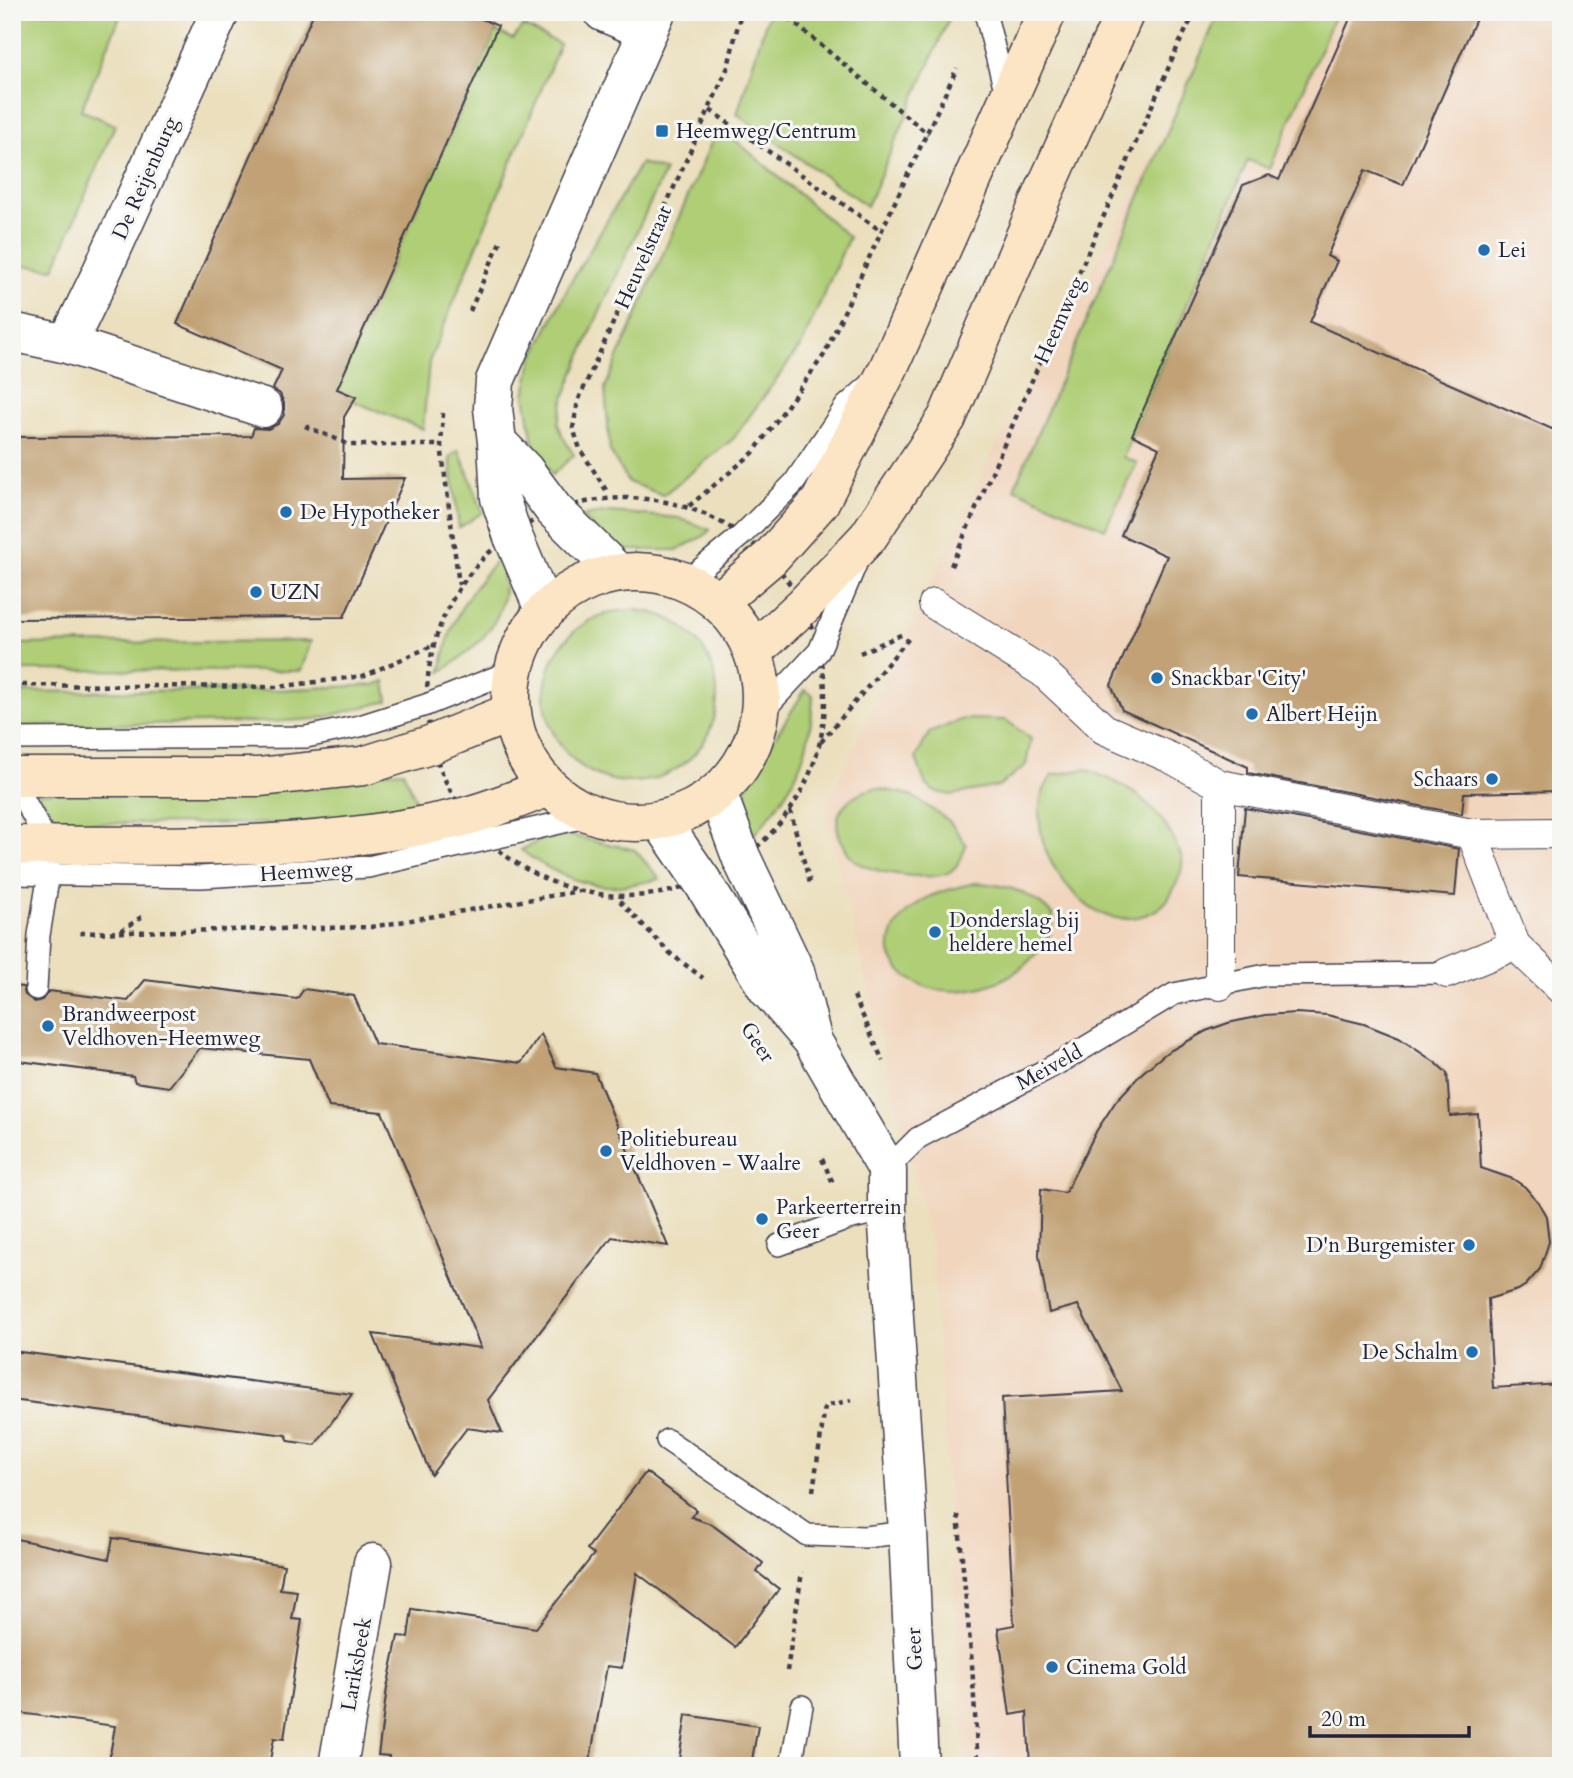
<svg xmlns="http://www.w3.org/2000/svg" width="1573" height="1778" viewBox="0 0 1573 1778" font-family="Cardo,serif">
	<rect width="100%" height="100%" fill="#f6f6f2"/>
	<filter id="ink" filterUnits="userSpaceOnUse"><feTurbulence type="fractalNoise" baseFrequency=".0143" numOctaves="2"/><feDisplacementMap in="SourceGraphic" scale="14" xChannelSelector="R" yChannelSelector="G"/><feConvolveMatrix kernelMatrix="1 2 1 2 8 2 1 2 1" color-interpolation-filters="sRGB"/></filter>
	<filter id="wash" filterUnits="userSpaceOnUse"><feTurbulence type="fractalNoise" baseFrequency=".00686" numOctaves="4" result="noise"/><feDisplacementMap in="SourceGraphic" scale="28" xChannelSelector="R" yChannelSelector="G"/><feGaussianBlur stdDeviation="1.57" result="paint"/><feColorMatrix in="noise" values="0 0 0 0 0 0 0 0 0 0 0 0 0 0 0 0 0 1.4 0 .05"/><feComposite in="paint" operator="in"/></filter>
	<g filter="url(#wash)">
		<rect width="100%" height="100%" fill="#ebdfbd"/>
		<path fill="#f1d5bd" d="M 1233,12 L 1561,12 L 1561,1766 L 966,1766 L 932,1249 L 825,809 L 992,454 Z"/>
		<path fill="#afce76" stroke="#687858" stroke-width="2" d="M 12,12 L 122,12 L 81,110 L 115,125 L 54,269 L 12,264 Z
			M 769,12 L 952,12 L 867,206 L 737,114 Z
			M 1219,12 L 1336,12 L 1270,169 L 1248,160 L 1123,457 L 1137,463 L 1105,529 L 1014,488 Z
			M 523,26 L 560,44 L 429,362 L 423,429 L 353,401 L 336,389 L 496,31 L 513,39 Z
			M 714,136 L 734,139 L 849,237 L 802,344 L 733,439 L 663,495 L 628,482 L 610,451 L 605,388 Z
			M 641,163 L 665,171 L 595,322 L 565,395 L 558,423 L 563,437 L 574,455 L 552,475 L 533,442 L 525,395 L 532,360 L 568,287 Z
			M 459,450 L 483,512 L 459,528 L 450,457 Z
			M 611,512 L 679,518 L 710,530 L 704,536 L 677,550 L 627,550 L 598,534 L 583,516 Z
			M 499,558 C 501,567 504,577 504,586 C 503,628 472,650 441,672 C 448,623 466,594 499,558 Z
			M545 696a86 86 0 1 1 172 0a86 86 0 1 1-172 0Z
			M 311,641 L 301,671 L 12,670 L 12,644 Z
			M 385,681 L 388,701 L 316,719 L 271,722 L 12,726 L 12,692 L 275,690 L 374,685 Z
			M 805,690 L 813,695 C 811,758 793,791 752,837 L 746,791 L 751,775 Z
			M 963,719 L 1006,720 L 1031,739 L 1026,765 L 999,786 L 951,795 L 933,791 L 925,783 L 916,758 L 929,733 Z
			M 1085,769 C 1126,784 1158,803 1176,845 C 1178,849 1182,855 1182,859 C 1184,870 1176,885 1171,894 C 1164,908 1152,914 1137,917 C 1100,925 1075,899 1056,870 C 1043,852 1036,822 1041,799 C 1042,791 1048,782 1052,775 Z
			M 403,771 L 419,807 L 332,824 L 58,823 L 38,793 Z
			M 876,788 L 911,795 L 949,821 L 966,844 C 963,855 960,864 951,871 C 935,883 867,873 853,859 C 849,856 846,849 844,845 C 826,816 847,794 876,788 Z
			M 555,832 L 635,850 L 660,879 C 643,882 622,888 606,886 C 575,884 544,868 521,850 Z
			M 975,883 C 1006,884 1031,892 1053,915 C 1054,934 1042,949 1029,961 C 1000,990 941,1003 906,976 C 873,949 896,916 925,899 C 939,891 959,887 975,883 Z"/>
		<g id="blocks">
			<path fill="#c1a175" d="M 314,12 L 466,12 L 498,26 L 337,389 L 356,397 L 344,417 L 343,479 L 405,478 L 344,617 L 12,619 L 12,437 L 251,436 L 254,428 L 268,429 L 278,424 L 284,415 L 284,403 L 280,394 L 273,389 L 282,370 L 177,324 Z
				M 1353,12 L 1479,12 L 1403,185 L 1365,170 L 1327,256 L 1337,261 L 1310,322 L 1561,433 L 1561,791 L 1464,793 L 1462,814 L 1248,773 L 1248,767 L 1122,710 L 1111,685 L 1167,556 L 1121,535 L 1159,448 L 1132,435 L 1243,185 L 1269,175 L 1279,180 Z
				M 1245,808 L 1459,849 L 1455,896 L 1239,877 Z
				M 145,980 L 297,999 L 304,989 L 354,996 L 375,1044 L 521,1063 L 541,1034 L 556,1067 L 595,1073 L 668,1246 L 612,1237 L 488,1400 L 502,1433 L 467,1428 L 431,1475 L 373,1334 L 481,1348 L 382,1112 L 329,1107 L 309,1059 L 200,1048 L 169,1087 L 135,1082 L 133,1076 L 12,1060 L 12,986 L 23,987 L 25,995 L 35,1002 L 42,1000 L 49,991 L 128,1001 Z
				M 1296,1013 L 1327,1015 L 1364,1024 L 1399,1038 L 1436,1063 L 1447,1073 L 1450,1116 L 1478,1114 L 1481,1168 L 1513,1179 L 1525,1187 L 1538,1202 L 1546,1216 L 1549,1242 L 1540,1269 L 1526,1285 L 1518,1290 L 1488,1299 L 1493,1388 L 1561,1384 L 1561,1766 L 1030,1766 L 1027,1712 L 1010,1715 L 998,1628 L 1014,1625 L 1002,1398 L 1122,1391 L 1078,1305 L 1049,1313 L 1039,1256 L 1041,1189 L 1065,1193 L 1097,1130 L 1116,1101 L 1142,1073 L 1166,1053 L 1206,1031 L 1228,1023 L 1265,1015 Z
				M 12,1351 L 352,1394 L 315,1445 L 289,1441 L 286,1435 L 12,1400 Z
				M 646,1472 L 696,1510 L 691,1517 L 711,1524 L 763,1563 L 757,1572 L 779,1589 L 735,1647 L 637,1573 L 622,1668 L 607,1666 L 589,1766 L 388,1766 L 389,1756 L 378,1755 L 387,1688 L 398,1636 L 408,1637 L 412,1609 L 536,1628 L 594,1554 L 587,1549 Z
				M 12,1538 L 109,1559 L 113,1538 L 284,1565 L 280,1589 L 297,1591 L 292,1619 L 302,1620 L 284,1739 L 274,1738 L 269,1766 L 108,1766 L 115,1726 L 12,1712 Z
				M 686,1715 L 758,1726 L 751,1766 L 678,1766 Z"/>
		</g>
	</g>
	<g filter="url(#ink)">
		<use href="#blocks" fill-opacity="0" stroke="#403e4e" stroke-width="2"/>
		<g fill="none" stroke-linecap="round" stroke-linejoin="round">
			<g stroke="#403e4e" stroke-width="24">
				<path id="service" d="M 985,12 L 1007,98
					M 686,581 L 742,535 L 794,483 L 846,406 L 871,384
					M 761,713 L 819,651 L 856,564
					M 12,739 L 306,737 L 360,726 L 426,705 L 514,670
					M 12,778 L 49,845 L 49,873 L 39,935 L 36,989
					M 12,874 L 201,877 L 368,867 L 594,815
					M 887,1169 L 918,1138 L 1066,1059 L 1174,994 L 1266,975 L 1447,973
					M 779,1245 L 848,1219 L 887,1210
					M 667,1440 L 807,1535 L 865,1537 L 908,1532
					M 791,1766 L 802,1706"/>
			</g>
			<g stroke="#403e4e" stroke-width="32">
				<path id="pedestrian" d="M 934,604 L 1043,672 L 1104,729 L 1171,758 L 1220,785 L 1472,834 L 1561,833
					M 1220,785 L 1220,985
					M 1472,834 L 1515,945 L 1561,989
					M 1447,973 L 1515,945"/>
			</g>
			<g stroke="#403e4e" stroke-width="41">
				<path id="minor" d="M 603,12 L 648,31
					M 12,332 L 67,344 L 98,280 L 220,12
					M 67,344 L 263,408
					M 717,792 L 741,857 L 795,971 L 811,1034
					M 662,823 L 702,881 L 767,988 L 812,1040 L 887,1169 L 887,1210 L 908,1532 L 919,1766
					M 338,1766 L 373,1563"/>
			</g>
			<g stroke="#403e4e" stroke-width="41">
				<path id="tertiary" d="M 497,442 L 525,471 L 554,510 L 618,573
					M 545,612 L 512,534 L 500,498 L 497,442 L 493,408 L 495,381 L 656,12"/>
			</g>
			<g stroke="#403e4e" stroke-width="41">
				<path id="secondary" d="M511 697a125 125 0 1 1 250 0a125 125 0 1 1-250 0Z
					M 718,602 L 770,558 L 820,502 L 888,369 L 1047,12
					M 753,652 L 804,605 L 868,537 L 947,418 L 1043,194 L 1125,12
					M 12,777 L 259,777 L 363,766 L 430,745 L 512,712
					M 12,845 C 163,846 315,852 463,817 C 492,810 521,797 549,787"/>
			</g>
			<path stroke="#403e4e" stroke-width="4.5" stroke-dasharray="5 5" stroke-linecap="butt" d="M 781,12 L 928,134
				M 710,110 L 881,231
				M 470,311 L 500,242
				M 443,413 L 441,445 L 459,585
				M 305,426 L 350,445 L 441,445
				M 606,490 L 580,449 L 573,428 L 578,401 L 728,67 L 741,12
				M427 697a199 199 0 1 1 398 0a199 199 0 1 1-398 0Z
				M 689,506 L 753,453 L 824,355 L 957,68
				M 951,566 L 1178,46 L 1195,12
				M 860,653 L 903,634
				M 12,685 L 277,687 L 363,676 L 432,646
				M 821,742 L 910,637
				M 790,810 L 811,887
				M 620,901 L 671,954 L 703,978
				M 121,931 L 143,916
				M 80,933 L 371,927 L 579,891
				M 854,996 L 883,1061
				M 822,1159 L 833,1183
				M 813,1491 L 825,1406 L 852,1400
				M 958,1515 L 972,1664 L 978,1766
				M 787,1671 L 802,1572"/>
			<use href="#service" stroke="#fff" stroke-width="21"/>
			<use href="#pedestrian" stroke="#fff" stroke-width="30"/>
			<use href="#minor" stroke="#fff" stroke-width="38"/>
			<use href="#tertiary" stroke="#fff" stroke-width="38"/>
			<use href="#secondary" stroke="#fce5c4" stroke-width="38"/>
		</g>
	</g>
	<g fill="#1f6fb2" stroke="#f6f6f2" stroke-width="2.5">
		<rect x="655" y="124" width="14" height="14" rx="3.5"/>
		<circle cx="1484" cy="250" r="7"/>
		<circle cx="286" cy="512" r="7"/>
		<circle cx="256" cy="592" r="7"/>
		<circle cx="1157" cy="678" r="7"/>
		<circle cx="1252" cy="714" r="7"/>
		<circle cx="1492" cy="779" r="7"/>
		<circle cx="935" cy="932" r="7"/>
		<circle cx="48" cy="1026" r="7"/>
		<circle cx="606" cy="1151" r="7"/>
		<circle cx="762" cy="1219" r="7"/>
		<circle cx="1469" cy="1245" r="7"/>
		<circle cx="1472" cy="1352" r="7"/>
		<circle cx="1052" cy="1667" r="7"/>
	</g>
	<g text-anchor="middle" stroke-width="6" stroke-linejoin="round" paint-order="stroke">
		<g font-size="21" fill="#22223b" stroke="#f6f6f2" text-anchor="start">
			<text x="676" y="138">Heemweg/Centrum</text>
			<text x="1498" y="257">Lei</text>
			<text x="300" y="519">De Hypotheker</text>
			<text x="270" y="599">UZN</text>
			<text x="1171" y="685">Snackbar 'City'</text>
			<text x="1266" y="721">Albert Heijn</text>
			<text x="1478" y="786" text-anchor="end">Schaars</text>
			<text x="949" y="927">Donderslag bij<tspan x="949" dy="24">heldere hemel</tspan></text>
			<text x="62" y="1021">Brandweerpost<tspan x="62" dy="24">Veldhoven-Heemweg</tspan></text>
			<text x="620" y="1146">Politiebureau<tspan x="620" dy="24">Veldhoven - Waalre</tspan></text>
			<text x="776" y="1214">Parkeerterrein<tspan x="776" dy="24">Geer</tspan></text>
			<text x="1455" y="1252" text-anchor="end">D'n Burgemister</text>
			<text x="1458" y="1359" text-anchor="end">De Schalm</text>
			<text x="1066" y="1674">Cinema Gold</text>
		</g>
		<g font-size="21" fill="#22223b" stroke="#f6f6f2">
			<text transform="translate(145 178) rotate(-66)" y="7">De Reijenburg</text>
			<text transform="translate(643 257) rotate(-66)" y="7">Heuvelstraat</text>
			<text transform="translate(1059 320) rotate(-66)" y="7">Heemweg</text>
			<text transform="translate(306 871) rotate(-4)" y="7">Heemweg</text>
			<text transform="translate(758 1042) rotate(56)" y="7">Geer</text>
			<text transform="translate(1049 1067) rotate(-29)" y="7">Meiveld</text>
			<text transform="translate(914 1649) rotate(-93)" y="7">Geer</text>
			<text transform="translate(356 1664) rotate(-80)" y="7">Lariksbeek</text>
		</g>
	</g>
	<rect width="1573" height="1778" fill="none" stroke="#f6f6f2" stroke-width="42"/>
	<path d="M1310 1726v10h159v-10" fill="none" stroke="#22223b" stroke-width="3.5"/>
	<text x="1321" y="1726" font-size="21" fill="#22223b" stroke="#f6f6f2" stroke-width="5" paint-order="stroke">20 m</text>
</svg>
